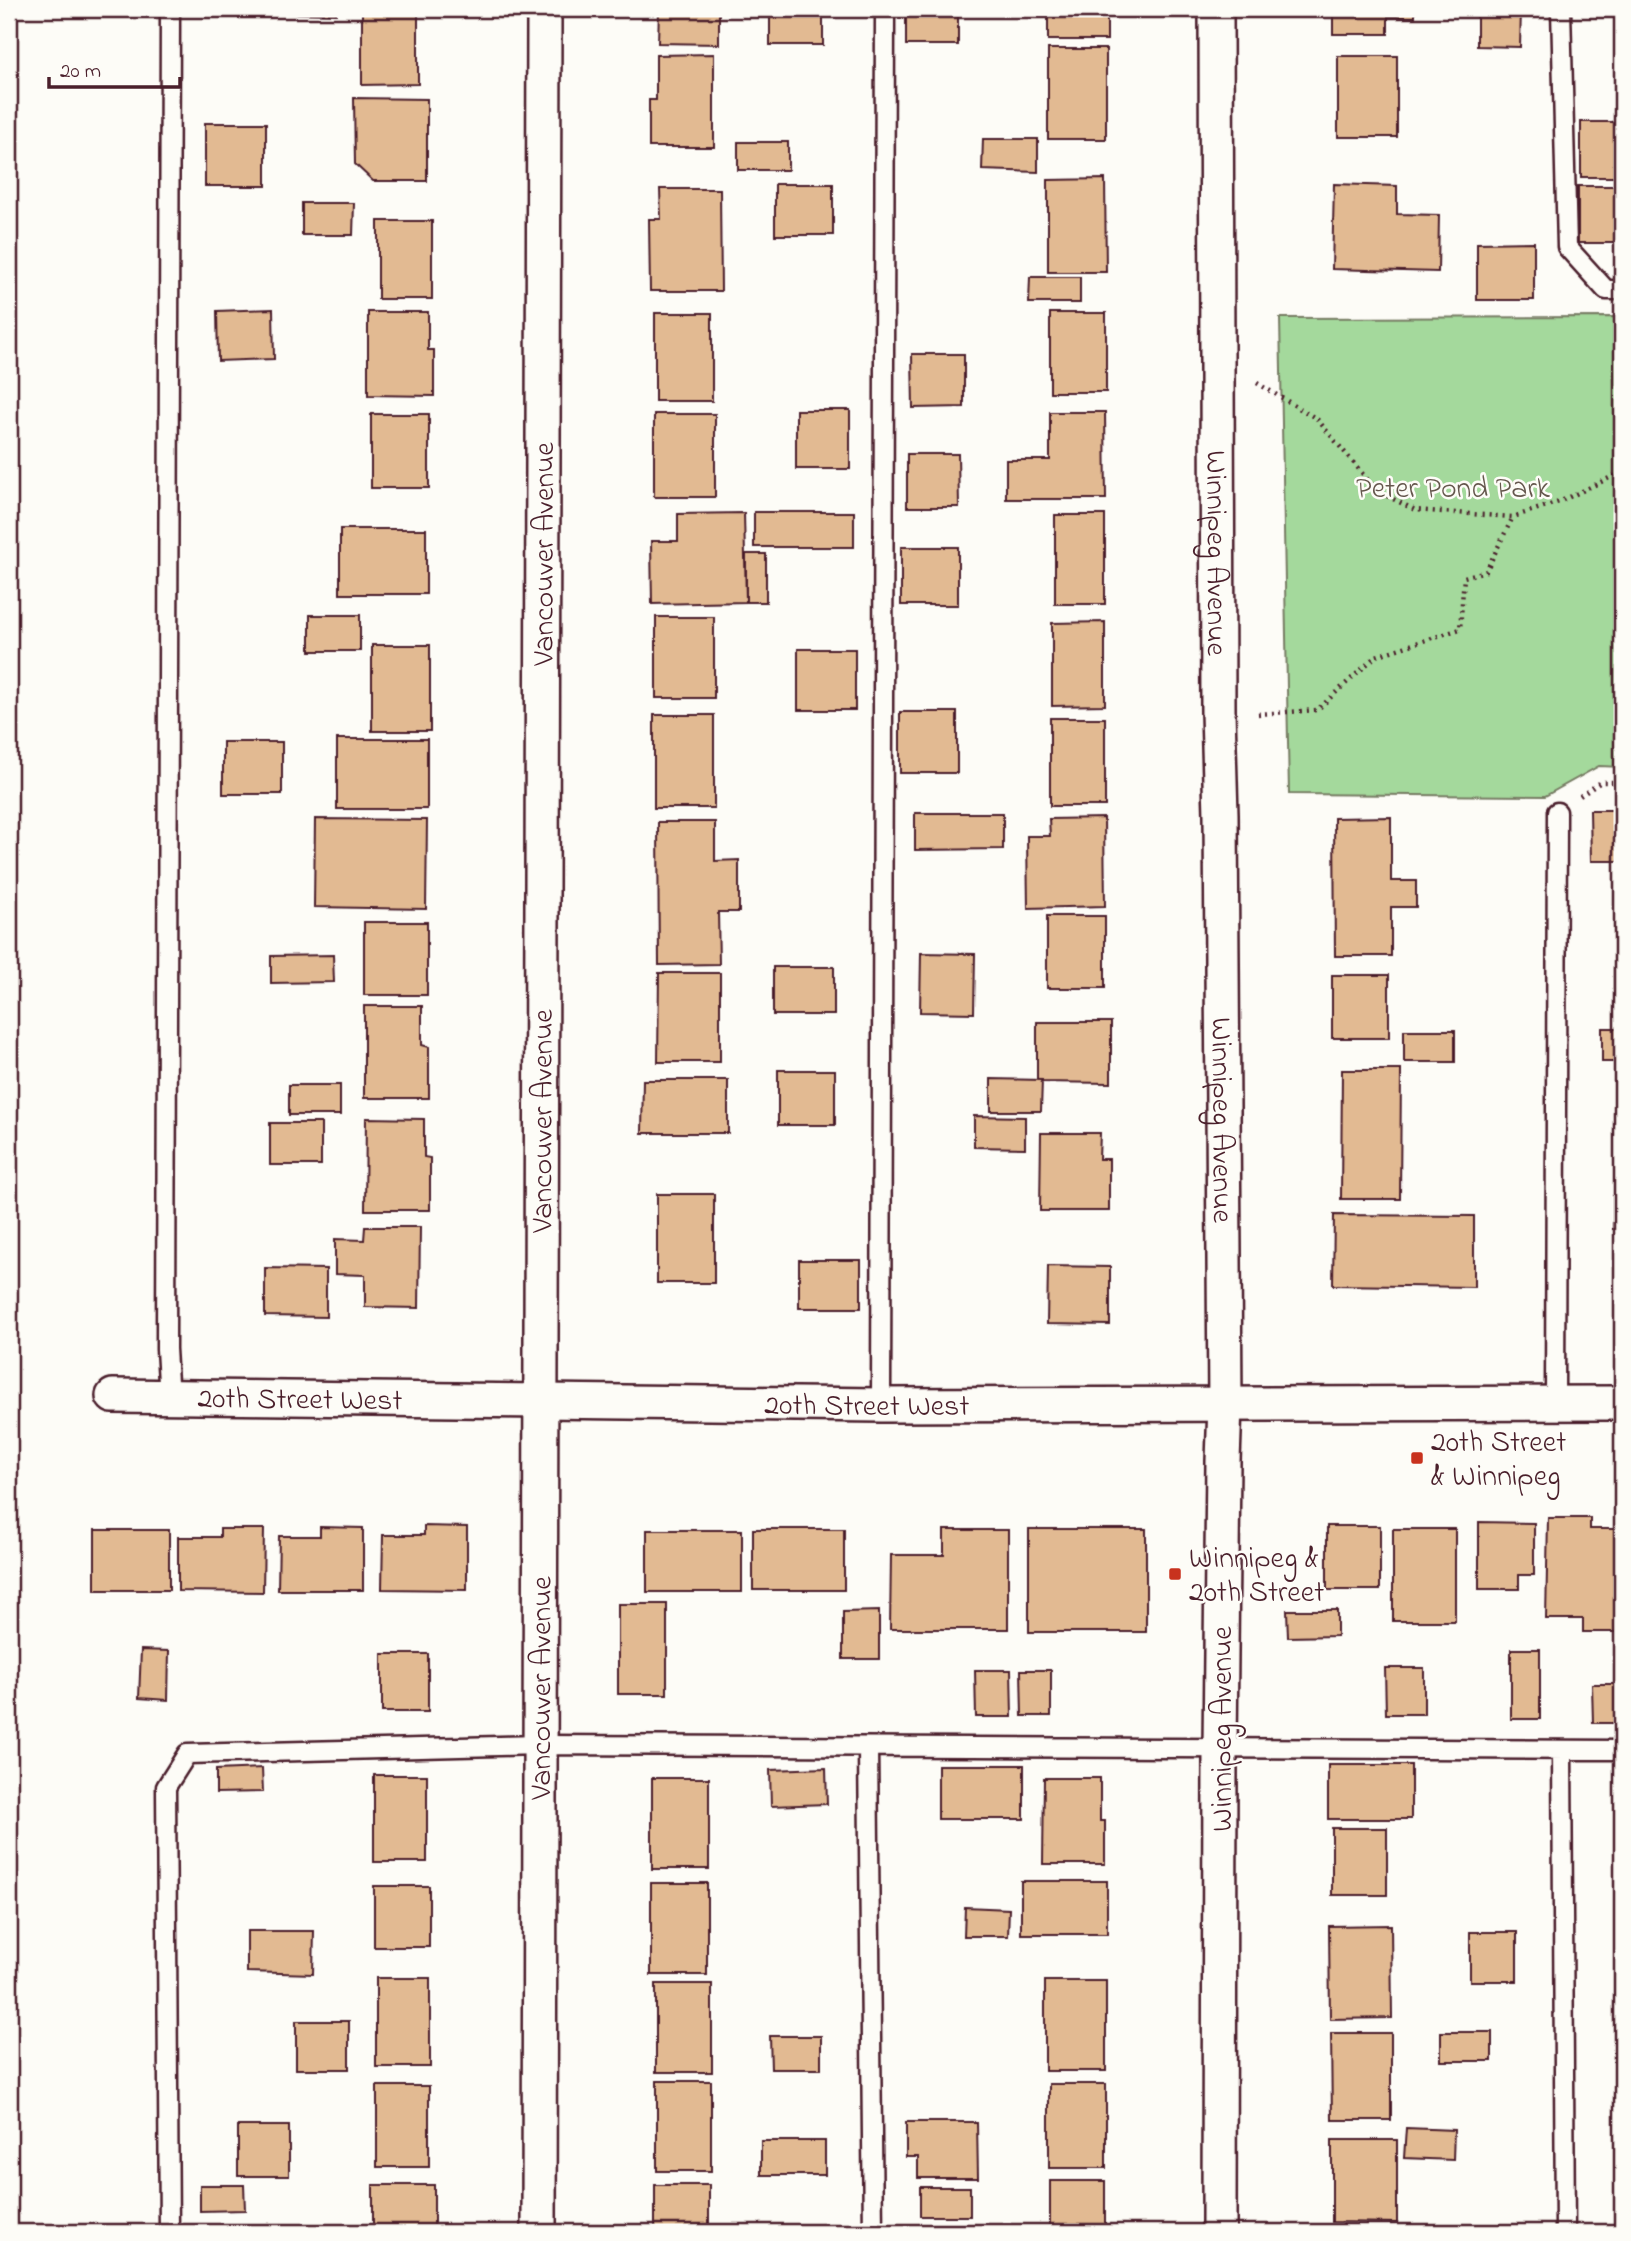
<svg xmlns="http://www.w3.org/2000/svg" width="1631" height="2241" viewBox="0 0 1631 2241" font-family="'Indie Flower',sans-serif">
	<rect width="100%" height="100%" fill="#fdfcf7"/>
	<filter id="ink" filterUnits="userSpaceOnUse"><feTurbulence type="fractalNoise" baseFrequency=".0143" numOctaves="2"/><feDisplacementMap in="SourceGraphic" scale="14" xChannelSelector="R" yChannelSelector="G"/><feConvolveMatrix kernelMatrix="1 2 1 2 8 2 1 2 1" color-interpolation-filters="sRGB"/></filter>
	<g filter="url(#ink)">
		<path fill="#a4d99c" stroke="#777c64" stroke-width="2" d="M 1622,317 L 1622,767 L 1599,766 L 1545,796 L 1289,794 L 1280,318 Z"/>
		<path fill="#e2ba92" stroke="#4a1f2b" stroke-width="2" d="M 285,9 L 336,9 L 336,14 L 285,13 Z
			M 362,9 L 418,9 L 418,84 L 362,85 Z
			M 659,9 L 719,9 L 719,44 L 658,43 Z
			M 770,9 L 823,9 L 823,45 L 770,45 Z
			M 906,9 L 958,9 L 958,45 L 906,45 Z
			M 1048,9 L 1107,9 L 1107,40 L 1048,40 Z
			M 1333,9 L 1415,9 L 1415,17 L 1388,17 L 1388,34 L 1333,34 Z
			M 1477,9 L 1521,9 L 1520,47 L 1477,46 Z
			M 1048,49 L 1106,49 L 1106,139 L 1048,139 Z
			M 714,54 L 714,147 L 649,147 L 649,100 L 656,100 L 656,55 Z
			M 1338,56 L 1397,56 L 1397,137 L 1338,137 Z
			M 354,98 L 427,99 L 427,181 L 373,181 L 355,164 Z
			M 1581,122 L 1622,122 L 1622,177 L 1581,177 Z
			M 205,123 L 266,123 L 266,186 L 205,186 Z
			M 983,139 L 1038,139 L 1038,172 L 982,170 Z
			M 738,142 L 788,142 L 788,170 L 738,170 Z
			M 1105,179 L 1106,272 L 1048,272 L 1048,180 Z
			M 775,184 L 833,184 L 833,235 L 775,235 Z
			M 1334,184 L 1397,186 L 1397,214 L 1439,215 L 1438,272 L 1332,269 Z
			M 1578,186 L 1622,186 L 1622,243 L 1578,243 Z
			M 660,189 L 720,189 L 721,291 L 650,291 L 649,219 L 661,219 Z
			M 302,203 L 354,203 L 353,235 L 302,235 Z
			M 378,221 L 432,221 L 432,299 L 378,299 Z
			M 1534,242 L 1534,300 L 1477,300 L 1477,243 Z
			M 1030,277 L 1080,277 L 1080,303 L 1029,303 Z
			M 273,309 L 274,359 L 218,361 L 217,311 Z
			M 368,312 L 428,312 L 428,350 L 434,350 L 434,396 L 368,395 Z
			M 655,313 L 712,313 L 712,401 L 655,401 Z
			M 1050,313 L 1106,313 L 1106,392 L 1050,392 Z
			M 912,354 L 964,354 L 964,407 L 913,408 Z
			M 796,410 L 850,410 L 850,469 L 796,469 Z
			M 1050,412 L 1105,412 L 1106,499 L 1006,499 L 1006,460 L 1050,460 Z
			M 371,414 L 429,414 L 429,488 L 371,488 Z
			M 654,414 L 715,414 L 715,497 L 654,497 Z
			M 907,454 L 958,454 L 959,507 L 907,507 Z
			M 754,512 L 854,512 L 854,547 L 754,547 Z
			M 744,513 L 746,602 L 652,604 L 651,541 L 678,541 L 678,514 Z
			M 1055,515 L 1105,515 L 1105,604 L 1055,604 Z
			M 340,529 L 426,529 L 426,594 L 340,594 Z
			M 901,547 L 958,547 L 958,605 L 901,605 Z
			M 746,554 L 766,554 L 766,602 L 746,602 Z
			M 310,615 L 360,615 L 360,651 L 310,651 Z
			M 656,617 L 714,617 L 714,698 L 656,698 Z
			M 1105,622 L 1105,705 L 1052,706 L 1052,623 Z
			M 372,645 L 430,645 L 430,731 L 372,731 Z
			M 798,649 L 855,649 L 855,710 L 798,710 Z
			M 900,712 L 957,712 L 957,773 L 900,773 Z
			M 654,715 L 714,715 L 714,808 L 654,808 Z
			M 1050,718 L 1105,718 L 1105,806 L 1050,806 Z
			M 337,739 L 427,739 L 427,809 L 337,809 Z
			M 223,742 L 282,742 L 282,794 L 223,794 Z
			M 1590,810 L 1622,810 L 1622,861 L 1591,861 Z
			M 915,813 L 1003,813 L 1003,849 L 915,850 Z
			M 1391,817 L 1391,881 L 1416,881 L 1416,907 L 1391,907 L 1391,956 L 1335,956 L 1334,818 Z
			M 1104,818 L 1105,906 L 1028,908 L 1027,836 L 1050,836 L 1049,819 Z
			M 315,819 L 427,820 L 426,909 L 314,907 Z
			M 658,822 L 715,822 L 715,861 L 739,860 L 739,912 L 718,912 L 719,964 L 659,965 Z
			M 1047,916 L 1105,916 L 1105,988 L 1047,988 Z
			M 364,922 L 427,922 L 427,995 L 364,995 Z
			M 921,953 L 975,954 L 974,1013 L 920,1012 Z
			M 333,955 L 334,982 L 271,983 L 271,956 Z
			M 1614,959 L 1622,959 L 1622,989 L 1614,989 Z
			M 773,967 L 834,967 L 834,1015 L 773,1015 Z
			M 659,973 L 720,973 L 720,1062 L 658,1062 Z
			M 1332,975 L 1389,975 L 1389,1038 L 1332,1038 Z
			M 364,1006 L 422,1006 L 422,1045 L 429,1047 L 429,1098 L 364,1098 Z
			M 1037,1022 L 1111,1022 L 1111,1083 L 1041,1082 L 1042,1080 L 1037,1080 Z
			M 1602,1028 L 1622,1028 L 1622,1062 L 1602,1062 Z
			M 1404,1030 L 1455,1030 L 1455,1062 L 1404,1062 Z
			M 778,1070 L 835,1070 L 835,1125 L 778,1125 Z
			M 1342,1070 L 1401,1070 L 1400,1199 L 1341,1199 Z
			M 991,1079 L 1042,1080 L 1041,1111 L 991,1111 Z
			M 643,1080 L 728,1080 L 728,1133 L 642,1133 Z
			M 289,1085 L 340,1085 L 340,1115 L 289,1115 Z
			M 974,1116 L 1025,1117 L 1025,1148 L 974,1147 Z
			M 366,1118 L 424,1119 L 424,1157 L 430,1158 L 430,1210 L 365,1210 Z
			M 270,1123 L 321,1123 L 321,1165 L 270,1165 Z
			M 1041,1133 L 1100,1133 L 1099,1159 L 1109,1159 L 1109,1211 L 1040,1211 Z
			M 657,1194 L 714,1194 L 714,1283 L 657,1283 Z
			M 1613,1196 L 1622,1196 L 1622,1229 L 1613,1229 Z
			M 1334,1215 L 1474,1216 L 1474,1287 L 1333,1285 Z
			M 365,1227 L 420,1227 L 419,1308 L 365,1307 L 365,1275 L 335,1274 L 335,1239 L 364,1240 Z
			M 799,1260 L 861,1260 L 861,1308 L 799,1308 Z
			M 1048,1266 L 1110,1267 L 1110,1325 L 1047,1324 Z
			M 265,1268 L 326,1269 L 326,1317 L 265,1316 Z
			M 1548,1518 L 1590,1518 L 1590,1529 L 1622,1529 L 1622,1620 L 1618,1620 L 1618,1632 L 1583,1632 L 1583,1619 L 1546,1619 Z
			M 1479,1522 L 1534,1523 L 1534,1575 L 1519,1575 L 1519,1589 L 1479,1589 Z
			M 424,1526 L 467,1527 L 467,1590 L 382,1589 L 383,1535 L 424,1535 Z
			M 1327,1526 L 1380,1526 L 1380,1590 L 1327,1590 Z
			M 320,1527 L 363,1528 L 363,1590 L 278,1590 L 279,1536 L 320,1536 Z
			M 220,1529 L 264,1529 L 263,1592 L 178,1591 L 178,1537 L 220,1537 Z
			M 753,1529 L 844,1529 L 844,1590 L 753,1590 Z
			M 1029,1529 L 1146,1529 L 1146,1632 L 1029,1632 Z
			M 1393,1529 L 1455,1529 L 1455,1621 L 1393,1621 Z
			M 95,1530 L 169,1530 L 169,1590 L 95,1590 Z
			M 647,1530 L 742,1530 L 742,1592 L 647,1592 Z
			M 944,1530 L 1008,1530 L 1008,1629 L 890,1629 L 891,1555 L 944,1555 Z
			M 618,1604 L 667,1604 L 667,1694 L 618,1694 Z
			M 1287,1610 L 1337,1610 L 1337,1636 L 1288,1637 Z
			M 879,1611 L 879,1659 L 843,1659 L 843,1612 Z
			M 1511,1649 L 1540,1649 L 1540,1719 L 1511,1719 Z
			M 141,1650 L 169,1651 L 168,1700 L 139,1698 Z
			M 382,1654 L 428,1654 L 428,1712 L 382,1712 Z
			M 1385,1668 L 1424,1668 L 1424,1714 L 1386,1714 Z
			M 975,1670 L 1011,1670 L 1012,1717 L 976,1717 Z
			M 1021,1670 L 1051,1670 L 1051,1716 L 1022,1716 Z
			M 1592,1684 L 1620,1684 L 1621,1723 L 1593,1723 Z
			M 938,1765 L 1024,1765 L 1024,1819 L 938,1819 Z
			M 1328,1765 L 1411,1765 L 1411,1819 L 1328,1819 Z
			M 262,1768 L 263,1792 L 216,1793 L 216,1770 Z
			M 826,1768 L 827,1804 L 771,1806 L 770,1770 Z
			M 374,1775 L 427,1775 L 427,1862 L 374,1862 Z
			M 652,1778 L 709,1778 L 709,1869 L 652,1869 Z
			M 1044,1778 L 1100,1778 L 1100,1821 L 1105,1821 L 1105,1864 L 1043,1864 Z
			M 1332,1828 L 1387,1828 L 1387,1895 L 1332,1895 Z
			M 1021,1881 L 1107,1881 L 1107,1934 L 1021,1934 Z
			M 651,1883 L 707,1883 L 707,1975 L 651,1975 Z
			M 374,1886 L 429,1886 L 429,1947 L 374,1947 Z
			M 965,1907 L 1009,1909 L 1008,1936 L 964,1936 Z
			M 1391,1925 L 1392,2018 L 1330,2019 L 1329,1926 Z
			M 247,1931 L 314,1931 L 313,1974 L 247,1972 Z
			M 1470,1932 L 1517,1932 L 1517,1981 L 1470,1981 Z
			M 376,1978 L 430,1978 L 430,2067 L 376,2067 Z
			M 1045,1981 L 1106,1981 L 1106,2071 L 1045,2071 Z
			M 656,1984 L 712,1984 L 712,2072 L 656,2072 Z
			M 296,2021 L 349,2021 L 349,2069 L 296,2069 Z
			M 1441,2032 L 1492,2032 L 1492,2061 L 1441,2061 Z
			M 1331,2033 L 1391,2033 L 1391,2120 L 1332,2120 Z
			M 770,2036 L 821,2036 L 821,2069 L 771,2069 Z
			M 657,2081 L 711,2081 L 711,2171 L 657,2171 Z
			M 1049,2084 L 1106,2084 L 1106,2168 L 1049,2168 Z
			M 377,2086 L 429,2086 L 429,2167 L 377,2167 Z
			M 906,2122 L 977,2122 L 978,2178 L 918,2178 L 918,2157 L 906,2157 Z
			M 238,2126 L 289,2126 L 289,2176 L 238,2176 Z
			M 1406,2128 L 1454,2130 L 1453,2160 L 1404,2158 Z
			M 1332,2140 L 1397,2140 L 1397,2223 L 1332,2222 Z
			M 761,2141 L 825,2141 L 825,2175 L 761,2175 Z
			M 1050,2181 L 1105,2181 L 1105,2232 L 1050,2232 Z
			M 200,2185 L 244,2185 L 245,2210 L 200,2211 Z
			M 373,2185 L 434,2185 L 434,2232 L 373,2232 Z
			M 655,2185 L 709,2185 L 709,2232 L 655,2232 Z
			M 920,2187 L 970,2187 L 970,2216 L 920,2216 Z
			M 1329,2230 L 1390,2230 L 1390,2232 L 1329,2232 Z"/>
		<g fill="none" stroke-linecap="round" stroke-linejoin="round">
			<g stroke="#4a1f2b" stroke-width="23">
				<path id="service" d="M 1561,9 L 1567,247 L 1606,290 L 1622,290
					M 169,1399 L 166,1349 L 170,9
					M 1555,1403 L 1557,812
					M 881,1405 L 885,9
					M 868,1748 L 873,2232
					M 1562,1750 L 1565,2232
					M 169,2232 L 166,1787 L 187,1754 L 540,1745 L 1622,1750"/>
			</g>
			<g stroke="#4a1f2b" stroke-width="38">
				<g id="minor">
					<path id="s1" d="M 1216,9 L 1218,712 L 1221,815 L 1225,1405 L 1223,1461 L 1220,1748 L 1219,2232"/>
					<path id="s2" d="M 113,1396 L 881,1405 L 1622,1403"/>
					<path id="s3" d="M 539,2232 L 544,9"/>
				</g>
			</g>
			<path stroke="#4a1f2b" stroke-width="4.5" stroke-dasharray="2 5" stroke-linecap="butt" d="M 1257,383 L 1317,419 L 1377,491 L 1415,510 L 1513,517 L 1559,502 L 1622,472
				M 1258,714 L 1317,710 L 1376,656 L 1460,629 L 1464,577 L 1486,571 L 1513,517
				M 1580,796 L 1601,782 L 1622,782"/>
			<use href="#service" stroke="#fdfcf7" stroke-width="18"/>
			<use href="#minor" stroke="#fdfcf7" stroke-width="33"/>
		</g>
	</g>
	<g fill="#c8321e" stroke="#fdfcf7" stroke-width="2.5">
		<rect x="1410" y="1451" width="14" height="14" rx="3.5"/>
		<rect x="1168" y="1567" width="14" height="14" rx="3.5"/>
	</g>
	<g text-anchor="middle" stroke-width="5" stroke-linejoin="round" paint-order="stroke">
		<g font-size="30" fill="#65574d" stroke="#fdfcf7">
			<text x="1453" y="497">Peter Pond Park</text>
		</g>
		<g font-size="30" fill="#4a1f2b" stroke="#fdfcf7">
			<text dy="10" stroke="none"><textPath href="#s3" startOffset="1678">Vancouver Avenue</textPath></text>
			<text dy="10" stroke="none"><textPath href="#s1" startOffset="544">Winnipeg Avenue</textPath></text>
			<text dy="10" stroke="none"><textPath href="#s3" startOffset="1111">Vancouver Avenue</textPath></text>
			<text dy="10" stroke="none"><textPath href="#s1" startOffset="1111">Winnipeg Avenue</textPath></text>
			<text dy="10" stroke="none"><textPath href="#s2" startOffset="187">20th Street West</textPath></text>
			<text dy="10" stroke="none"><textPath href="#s2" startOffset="754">20th Street West</textPath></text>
			<text dy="10" stroke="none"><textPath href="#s3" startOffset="544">Vancouver Avenue</textPath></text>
			<text transform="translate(1221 1729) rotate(-90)" y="10">Winnipeg Avenue</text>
		</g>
		<g font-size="30" fill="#4a1f2b" stroke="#fdfcf7" text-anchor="start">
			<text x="1431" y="1451">20th Street<tspan x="1431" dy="34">&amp; Winnipeg</tspan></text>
			<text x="1189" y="1567">Winnipeg &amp;<tspan x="1189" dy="34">20th Street</tspan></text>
		</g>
	</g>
	<rect width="1631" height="2241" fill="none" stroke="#fdfcf7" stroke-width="35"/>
	<rect x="18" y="18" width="1596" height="2206" fill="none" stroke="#4a1f2b" stroke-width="2.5" filter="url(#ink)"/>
	<path d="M49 77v10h131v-10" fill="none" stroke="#4a1f2b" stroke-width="3.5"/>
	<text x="60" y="77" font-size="21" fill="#4a1f2b" stroke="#fdfcf7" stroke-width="5" paint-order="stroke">20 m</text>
</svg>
